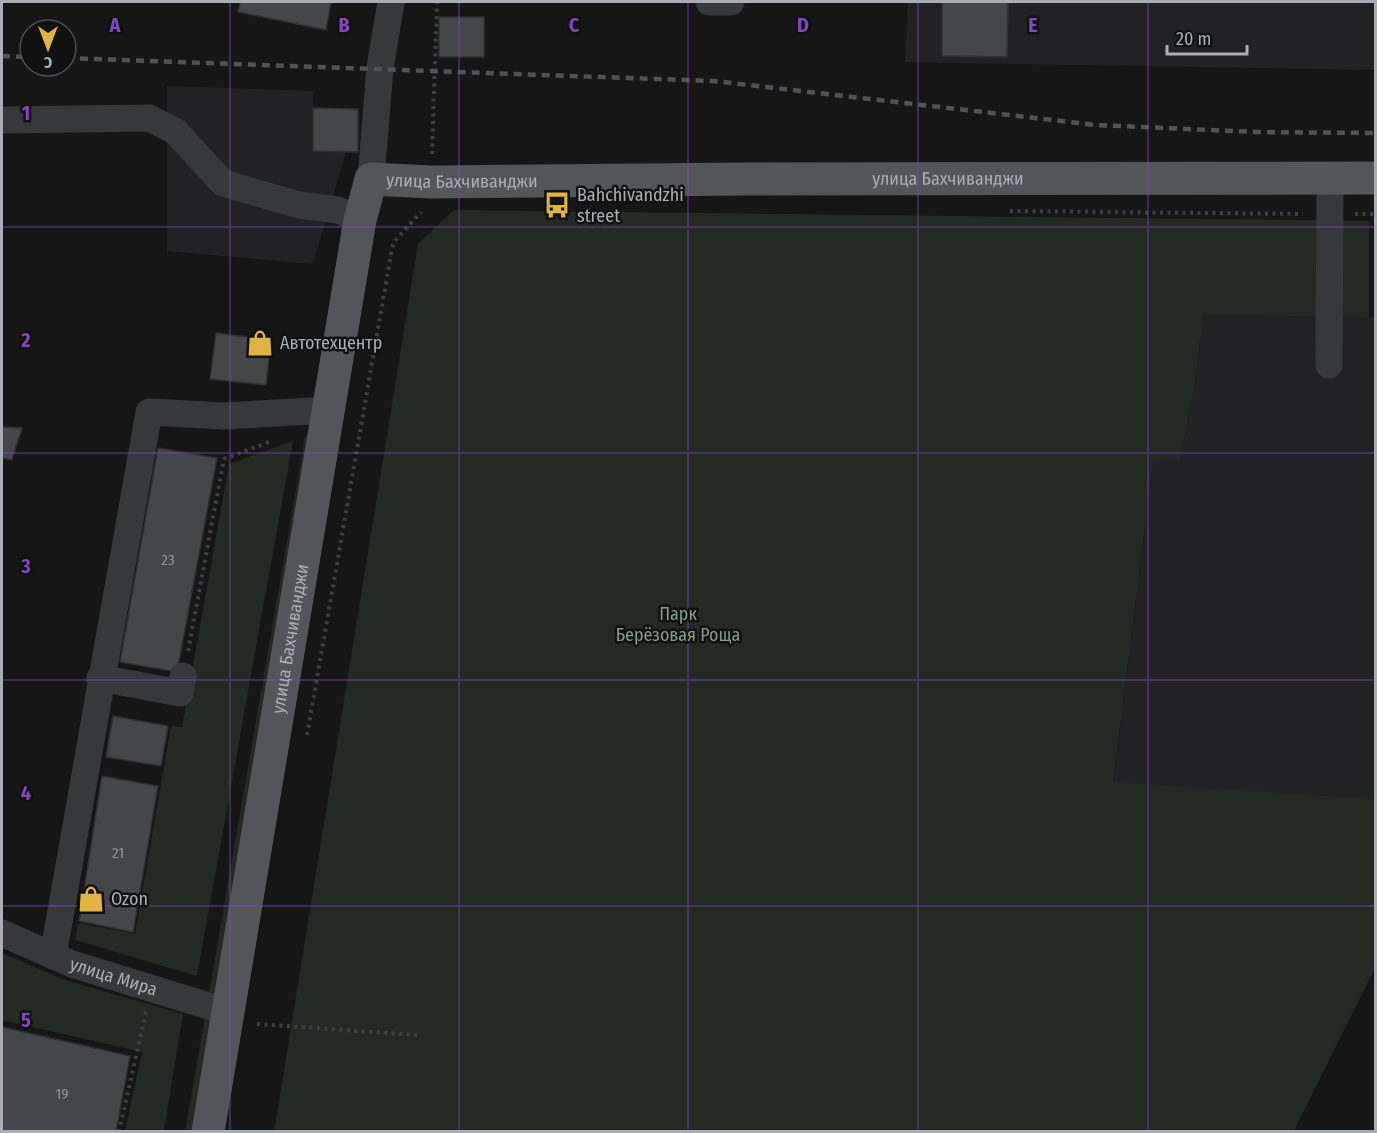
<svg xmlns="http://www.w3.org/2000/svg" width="1377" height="1133" viewBox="0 0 1377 1133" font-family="'Fira Sans Condensed',sans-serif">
	<rect width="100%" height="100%" fill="#161617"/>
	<path fill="#222224" d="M 908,2 L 1375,2 L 1375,70 L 905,62 Z
		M 167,86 L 313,91 L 313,151 L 346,152 L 313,264 L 167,251 Z
		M 1203,315 L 1375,317 L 1375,799 L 1113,783 L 1153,460 L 1180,460 L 1195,383 Z"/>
	<path fill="#222a23" d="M 454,210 L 1369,221 L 1369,317 L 1203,315 L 1195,383 L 1180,460 L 1153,461 L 1113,782 L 1375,799 L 1375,968 L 1294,1131 L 274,1132 L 418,244 Z
		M 326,435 L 202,1131 L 185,1132 L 305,437 Z
		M 293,441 L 197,976 L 75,940 L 78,923 L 135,934 L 171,726 L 182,727 L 229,464 Z
		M 2,953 L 65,980 L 183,1014 L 164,1131 L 125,1131 L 142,1052 L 2,1020 Z"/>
	<path fill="#45464a" stroke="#303033" stroke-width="1.5" d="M 240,2 L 331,2 L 326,30 L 238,12 Z
		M 942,2 L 1008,2 L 1007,57 L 942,56 Z
		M 439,17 L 484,17 L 484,57 L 439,57 Z
		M 313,108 L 358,109 L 358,152 L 313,151 Z
		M 216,333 L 271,340 L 266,385 L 210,379 Z
		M 2,427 L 22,428 L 12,460 L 2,458 Z
		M 158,448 L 217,458 L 177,672 L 120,662 Z
		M 113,716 L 168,726 L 161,766 L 106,757 Z
		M 102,776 L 158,786 L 133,932 L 79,921 Z
		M 2,1027 L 130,1056 L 116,1132 L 2,1132 Z"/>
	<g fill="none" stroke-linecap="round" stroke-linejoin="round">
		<path stroke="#3d3f43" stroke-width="4" stroke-dasharray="3 4.5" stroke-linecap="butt" d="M 432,154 L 437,2
			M 1010,211 L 1303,214
			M 1355,214 L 1376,214
			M 188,651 L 224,459 L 269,442
			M 307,735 L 393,243 L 421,212
			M 257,1024 L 417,1035
			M 119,1132 L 146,1012"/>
		<g stroke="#37383c" stroke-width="27">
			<path d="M 709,2 L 731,2"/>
			<path d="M 2,120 L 149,118 L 175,131 L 223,183 L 299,205 L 338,210 L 360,220"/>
			<path d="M 371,179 L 380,68 L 391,2"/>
			<path d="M 1329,365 L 1330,178"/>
			<path d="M 100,678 L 180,693 L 183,676"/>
			<path id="s1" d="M 2,933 L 72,964 L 228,1012"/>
			<path d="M 53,956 L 149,412 L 223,416 L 330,410"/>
		</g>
		<path stroke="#53555b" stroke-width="33" id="s2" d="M 208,1132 L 360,220 L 371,179 L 431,182 L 748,179 L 1376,178"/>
		<path stroke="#505257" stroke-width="4.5" stroke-dasharray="8 6" stroke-linecap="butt" d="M 2,56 L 30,57
			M 66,58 L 714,81 L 1096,125 L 1256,132 L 1376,133"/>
	</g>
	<path fill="none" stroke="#8446bd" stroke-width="1.5" stroke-opacity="0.55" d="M 230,2 L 230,1132M 459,2 L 459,1132M 688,2 L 688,1132M 918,2 L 918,1132M 1148,2 L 1148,1132M 2,227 L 1376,227M 2,453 L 1376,453M 2,680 L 1376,680M 2,906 L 1376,906"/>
	<defs>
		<g id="bus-bare" transform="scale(2.07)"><path d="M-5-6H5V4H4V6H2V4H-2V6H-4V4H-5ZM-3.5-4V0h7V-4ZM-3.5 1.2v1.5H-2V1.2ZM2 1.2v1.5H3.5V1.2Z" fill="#e1b244" stroke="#111112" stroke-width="2.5" paint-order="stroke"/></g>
		<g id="shop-bare" transform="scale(2.07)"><path d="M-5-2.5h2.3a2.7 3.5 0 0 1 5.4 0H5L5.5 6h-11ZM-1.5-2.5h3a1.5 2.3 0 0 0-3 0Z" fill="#e1b244" stroke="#111112" stroke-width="2.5" paint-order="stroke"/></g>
	</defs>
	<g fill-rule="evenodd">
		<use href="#bus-bare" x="557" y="205"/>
		<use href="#shop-bare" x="260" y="343"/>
		<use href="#shop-bare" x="91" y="899"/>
	</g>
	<g text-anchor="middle" stroke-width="5" stroke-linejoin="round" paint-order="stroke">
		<g font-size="15" fill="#90939b">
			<text x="168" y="565">23</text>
			<text x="118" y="858">21</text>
			<text x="62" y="1099">19</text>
		</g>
		<g font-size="18" fill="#a9adb6" stroke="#111112">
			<text dy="6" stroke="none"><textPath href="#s2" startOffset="1544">улица Бахчиванджи</textPath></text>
			<text dy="6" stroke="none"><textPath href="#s2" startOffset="1058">улица Бахчиванджи</textPath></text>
			<text dy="6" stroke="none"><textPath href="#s2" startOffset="500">улица Бахчиванджи</textPath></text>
			<text dy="6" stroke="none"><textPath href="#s1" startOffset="120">улица Мира</textPath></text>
		</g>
		<g font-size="18" fill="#a9adb6" stroke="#111112" text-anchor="start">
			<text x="577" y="201">Bahchivandzhi<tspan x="577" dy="21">street</tspan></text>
			<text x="280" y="349">Автотехцентр</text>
			<text x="111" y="905">Ozon</text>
		</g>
		<g font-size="18" fill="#829f85" stroke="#111112">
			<text x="678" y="620">Парк<tspan x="678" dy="21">Берёзовая Роща</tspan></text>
		</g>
	</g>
	<g font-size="20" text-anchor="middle" font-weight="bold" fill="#8446bd" stroke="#111112" stroke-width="5" stroke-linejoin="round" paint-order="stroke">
		<text x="115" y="32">A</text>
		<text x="344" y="32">B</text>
		<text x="574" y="32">C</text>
		<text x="803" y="32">D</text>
		<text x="1033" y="32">E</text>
		<text x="26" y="120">1</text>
		<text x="26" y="347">2</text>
		<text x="26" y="573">3</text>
		<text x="26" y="800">4</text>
		<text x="26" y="1027">5</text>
	</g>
	<rect width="1377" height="1133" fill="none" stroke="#a9adb6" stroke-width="6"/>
	<g transform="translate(48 48) rotate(180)"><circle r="28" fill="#111112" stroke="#4e4f54" stroke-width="1.5"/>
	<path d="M0-4.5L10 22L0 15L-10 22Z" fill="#e1b244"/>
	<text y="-9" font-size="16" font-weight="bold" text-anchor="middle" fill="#a9adb6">С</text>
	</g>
	<path d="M1167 45v9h80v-9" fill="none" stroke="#a9adb6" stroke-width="3"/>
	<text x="1176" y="45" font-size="18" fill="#a9adb6" stroke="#111112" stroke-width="4.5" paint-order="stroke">20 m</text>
</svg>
